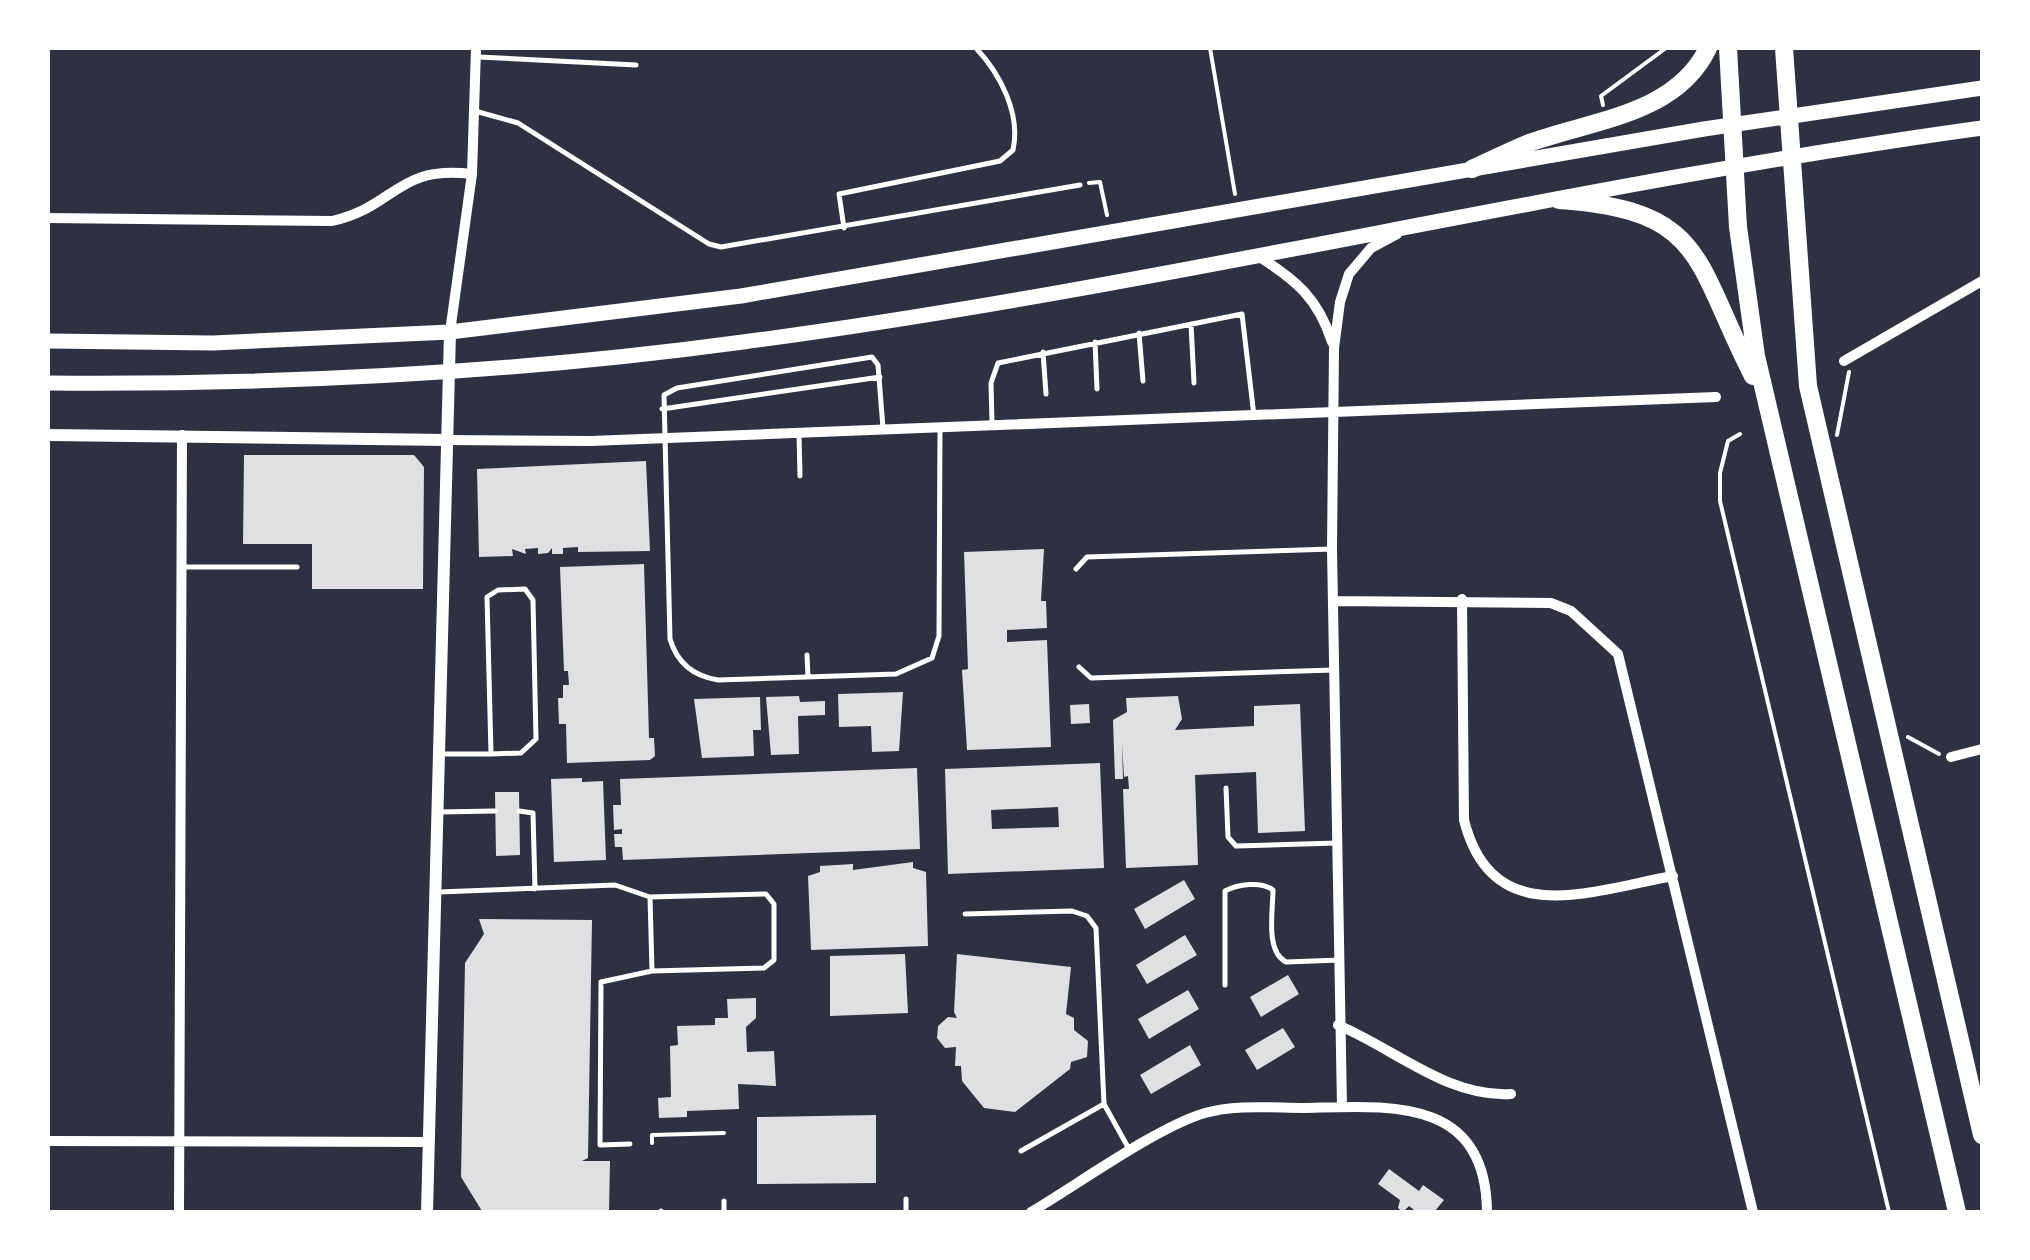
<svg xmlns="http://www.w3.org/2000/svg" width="2030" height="1260" viewBox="0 0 2030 1260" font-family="'Nunito Sans',sans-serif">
	<rect width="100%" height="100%" fill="#2d3142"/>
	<path fill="#e0e0e3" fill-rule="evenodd" d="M 244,455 L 414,455 L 424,467 L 423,589 L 312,589 L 312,544 L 243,544 Z
		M 646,461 L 650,551 L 578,552 L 578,547 L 563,548 L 563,554 L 552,554 L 552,548 L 548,553 L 538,554 L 538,548 L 525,549 L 526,554 L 512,549 L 513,556 L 479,557 L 477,469 Z
		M 1044,549 L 1041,601 L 1046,601 L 1047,628 L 1007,630 L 1007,642 L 1047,640 L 1051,747 L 967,750 L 962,670 L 968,669 L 964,552 Z
		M 644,564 L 649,738 L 654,738 L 655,756 L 650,760 L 567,763 L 566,724 L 559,724 L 558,698 L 563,698 L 563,685 L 569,685 L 568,671 L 564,671 L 560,567 Z
		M 903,692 L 899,751 L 872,752 L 871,726 L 839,727 L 838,694 Z
		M 799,696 L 800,702 L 825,701 L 825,715 L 798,716 L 799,754 L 771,755 L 766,697 Z
		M 1178,696 L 1182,719 L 1175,730 L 1254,726 L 1254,706 L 1300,704 L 1305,831 L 1258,833 L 1256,772 L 1195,775 L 1198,865 L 1126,868 L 1123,789 L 1129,789 L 1128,776 L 1124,777 L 1122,744 L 1123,779 L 1115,779 L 1113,720 L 1127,712 L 1126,698 Z
		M 760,697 L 761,730 L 753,730 L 754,756 L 702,758 L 694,699 Z
		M 1089,704 L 1090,723 L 1071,724 L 1070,705 Z
		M 1100,763 L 1104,868 L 948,874 L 945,769 ZM 1058,807 L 1059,827 L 992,829 L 991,810 Z
		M 917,768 L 920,849 L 623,860 L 622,847 L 615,847 L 614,834 L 622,834 L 622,829 L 614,830 L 613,805 L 621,805 L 620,779 Z
		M 582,778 L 582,782 L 603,781 L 606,860 L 554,862 L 551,779 Z
		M 495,792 L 519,792 L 520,855 L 496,856 Z
		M 913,862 L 913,868 L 926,872 L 928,946 L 811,950 L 808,876 L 820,872 L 820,866 L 853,864 L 853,870 Z
		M 1184,880 L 1195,899 L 1145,929 L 1134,909 Z
		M 479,919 L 592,920 L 588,1158 L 582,1161 L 610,1161 L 609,1212 L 482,1211 L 461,1177 L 465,963 L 484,934 Z
		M 1185,935 L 1197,955 L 1147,984 L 1136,965 Z
		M 905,954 L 908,1013 L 830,1016 L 830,956 Z
		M 957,954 L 1071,967 L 1066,1014 L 1074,1018 L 1074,1030 L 1088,1041 L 1087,1057 L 1071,1062 L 1070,1069 L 1015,1112 L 984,1108 L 962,1081 L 961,1066 L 955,1066 L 956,1047 L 945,1048 L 937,1038 L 938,1026 L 948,1017 L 957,1018 L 954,1012 Z
		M 1288,975 L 1299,994 L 1261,1017 L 1250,997 Z
		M 1188,990 L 1199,1009 L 1149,1039 L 1138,1019 Z
		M 756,998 L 756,1018 L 746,1027 L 747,1052 L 774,1051 L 776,1086 L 738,1084 L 739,1109 L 687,1111 L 687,1117 L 659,1118 L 658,1098 L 671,1097 L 670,1046 L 678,1045 L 677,1026 L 715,1025 L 715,1018 L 728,1018 L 727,999 Z
		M 1283,1028 L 1295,1047 L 1257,1070 L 1245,1050 Z
		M 1190,1045 L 1201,1065 L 1151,1094 L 1140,1075 Z
		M 876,1115 L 876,1183 L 757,1184 L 757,1117 Z
		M 1389,1169 L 1419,1191 L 1423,1185 L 1444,1200 L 1434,1212 L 1417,1212 L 1409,1206 L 1403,1212 L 1398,1208 L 1400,1200 L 1378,1184 Z"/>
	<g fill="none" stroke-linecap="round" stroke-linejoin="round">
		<path stroke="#fff" stroke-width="4" d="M 1210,48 L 1235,194
			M 1603,105 L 1601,96 L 1666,48
			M 1089,183 L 1100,182 L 1107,215
			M 1740,434 L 1728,441 L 1720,473 L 1720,501 L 1889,1212
			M 1837,435 L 1849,372
			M 1908,737 L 1939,754
			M 652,1143 L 652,1135 L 724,1133"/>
		<path stroke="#fff" stroke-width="5" d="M 479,57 L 636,65
			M 475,111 L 518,123 L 709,244 L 721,247 L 1080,185
			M 844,228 L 839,194 L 1000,161 L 1013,150 C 1021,113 1000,74 976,48
			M 1191,324 L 1194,383
			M 1139,333 L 1143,381
			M 1095,342 L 1097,389
			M 1043,352 L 1046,394
			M 662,409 L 880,377
			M 992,423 L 991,383 L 998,363 L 1242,314 L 1254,416
			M 883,428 L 878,365 L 872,357 L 677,388 L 664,395 L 670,639 C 677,663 693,676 718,680 L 896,674 L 932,658 L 939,636 L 940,429
			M 799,434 L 800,476
			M 184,567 L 297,567
			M 1076,569 L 1087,557 L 1332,549
			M 525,589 L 533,600 L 536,739 L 521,753 L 491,754 L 487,597 L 498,590 Z
			M 807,655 L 808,677
			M 1079,667 L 1091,678 L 1334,670
			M 443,754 L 491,754
			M 1226,788 L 1228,837 L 1236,846 L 1337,843
			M 519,811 L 533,813 L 535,889
			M 438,812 L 495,811
			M 439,892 L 615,885 L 650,897 L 766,894 L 774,904 L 774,960 L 764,968 L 652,971 L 650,897
			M 965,914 L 1072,911 L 1087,916 L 1096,928 L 1104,1104 L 1021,1151
			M 1225,985 L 1225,891 C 1238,884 1261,881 1273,890 C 1273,911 1265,951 1286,962 L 1340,960
			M 1104,1104 L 1129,1149
			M 630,1144 L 600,1145 L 601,982 L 652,971
			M 906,1199 L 906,1212
			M 724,1201 L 724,1212
			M 661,1212 L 661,1211"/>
		<path stroke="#fff" stroke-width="10" d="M 48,218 L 332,221 C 397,206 396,165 472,174
			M 1258,256 C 1296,280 1318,298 1332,342
			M 450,332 L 472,174 L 476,48
			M 1844,361 L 1982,281
			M 447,440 L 591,441 L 1716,397
			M 1462,599 L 1464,820 C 1492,931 1590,891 1673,876
			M 1333,601 L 1551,603 L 1571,611 L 1618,654 L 1753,1212
			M 1951,757 L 1982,749
			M 1338,1025 C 1395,1049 1448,1098 1511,1094
			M 1342,1107 L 1332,549 L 1334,348 L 1340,302 L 1349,274 L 1371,248 L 1397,234
			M 48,1141 L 428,1142
			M 179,1212 L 182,435
			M 1031,1212 C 1077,1185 1157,1127 1205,1113 C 1235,1104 1273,1108 1305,1108 C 1389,1106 1486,1096 1487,1212"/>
		<path stroke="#fff" stroke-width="12" d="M 48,435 L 447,440
			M 427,1212 L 450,332"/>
		<path stroke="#fff" stroke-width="15" d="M 48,341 L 213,343 L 450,332 L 741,296 L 1704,129 L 1982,88
			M 48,383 C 279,385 514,373 743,342 C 1159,287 1567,185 1982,128"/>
		<path stroke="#fff" stroke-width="18" d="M 1728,48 L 1738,227 L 1756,356 L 1957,1212
			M 1784,48 L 1808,386 L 1982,1135
			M 1472,169 C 1491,160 1510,151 1529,143 C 1592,120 1676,115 1708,48
			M 1559,200 C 1707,210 1694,262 1753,376"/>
	</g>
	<rect width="2030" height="1260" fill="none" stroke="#ffffff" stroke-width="100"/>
</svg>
